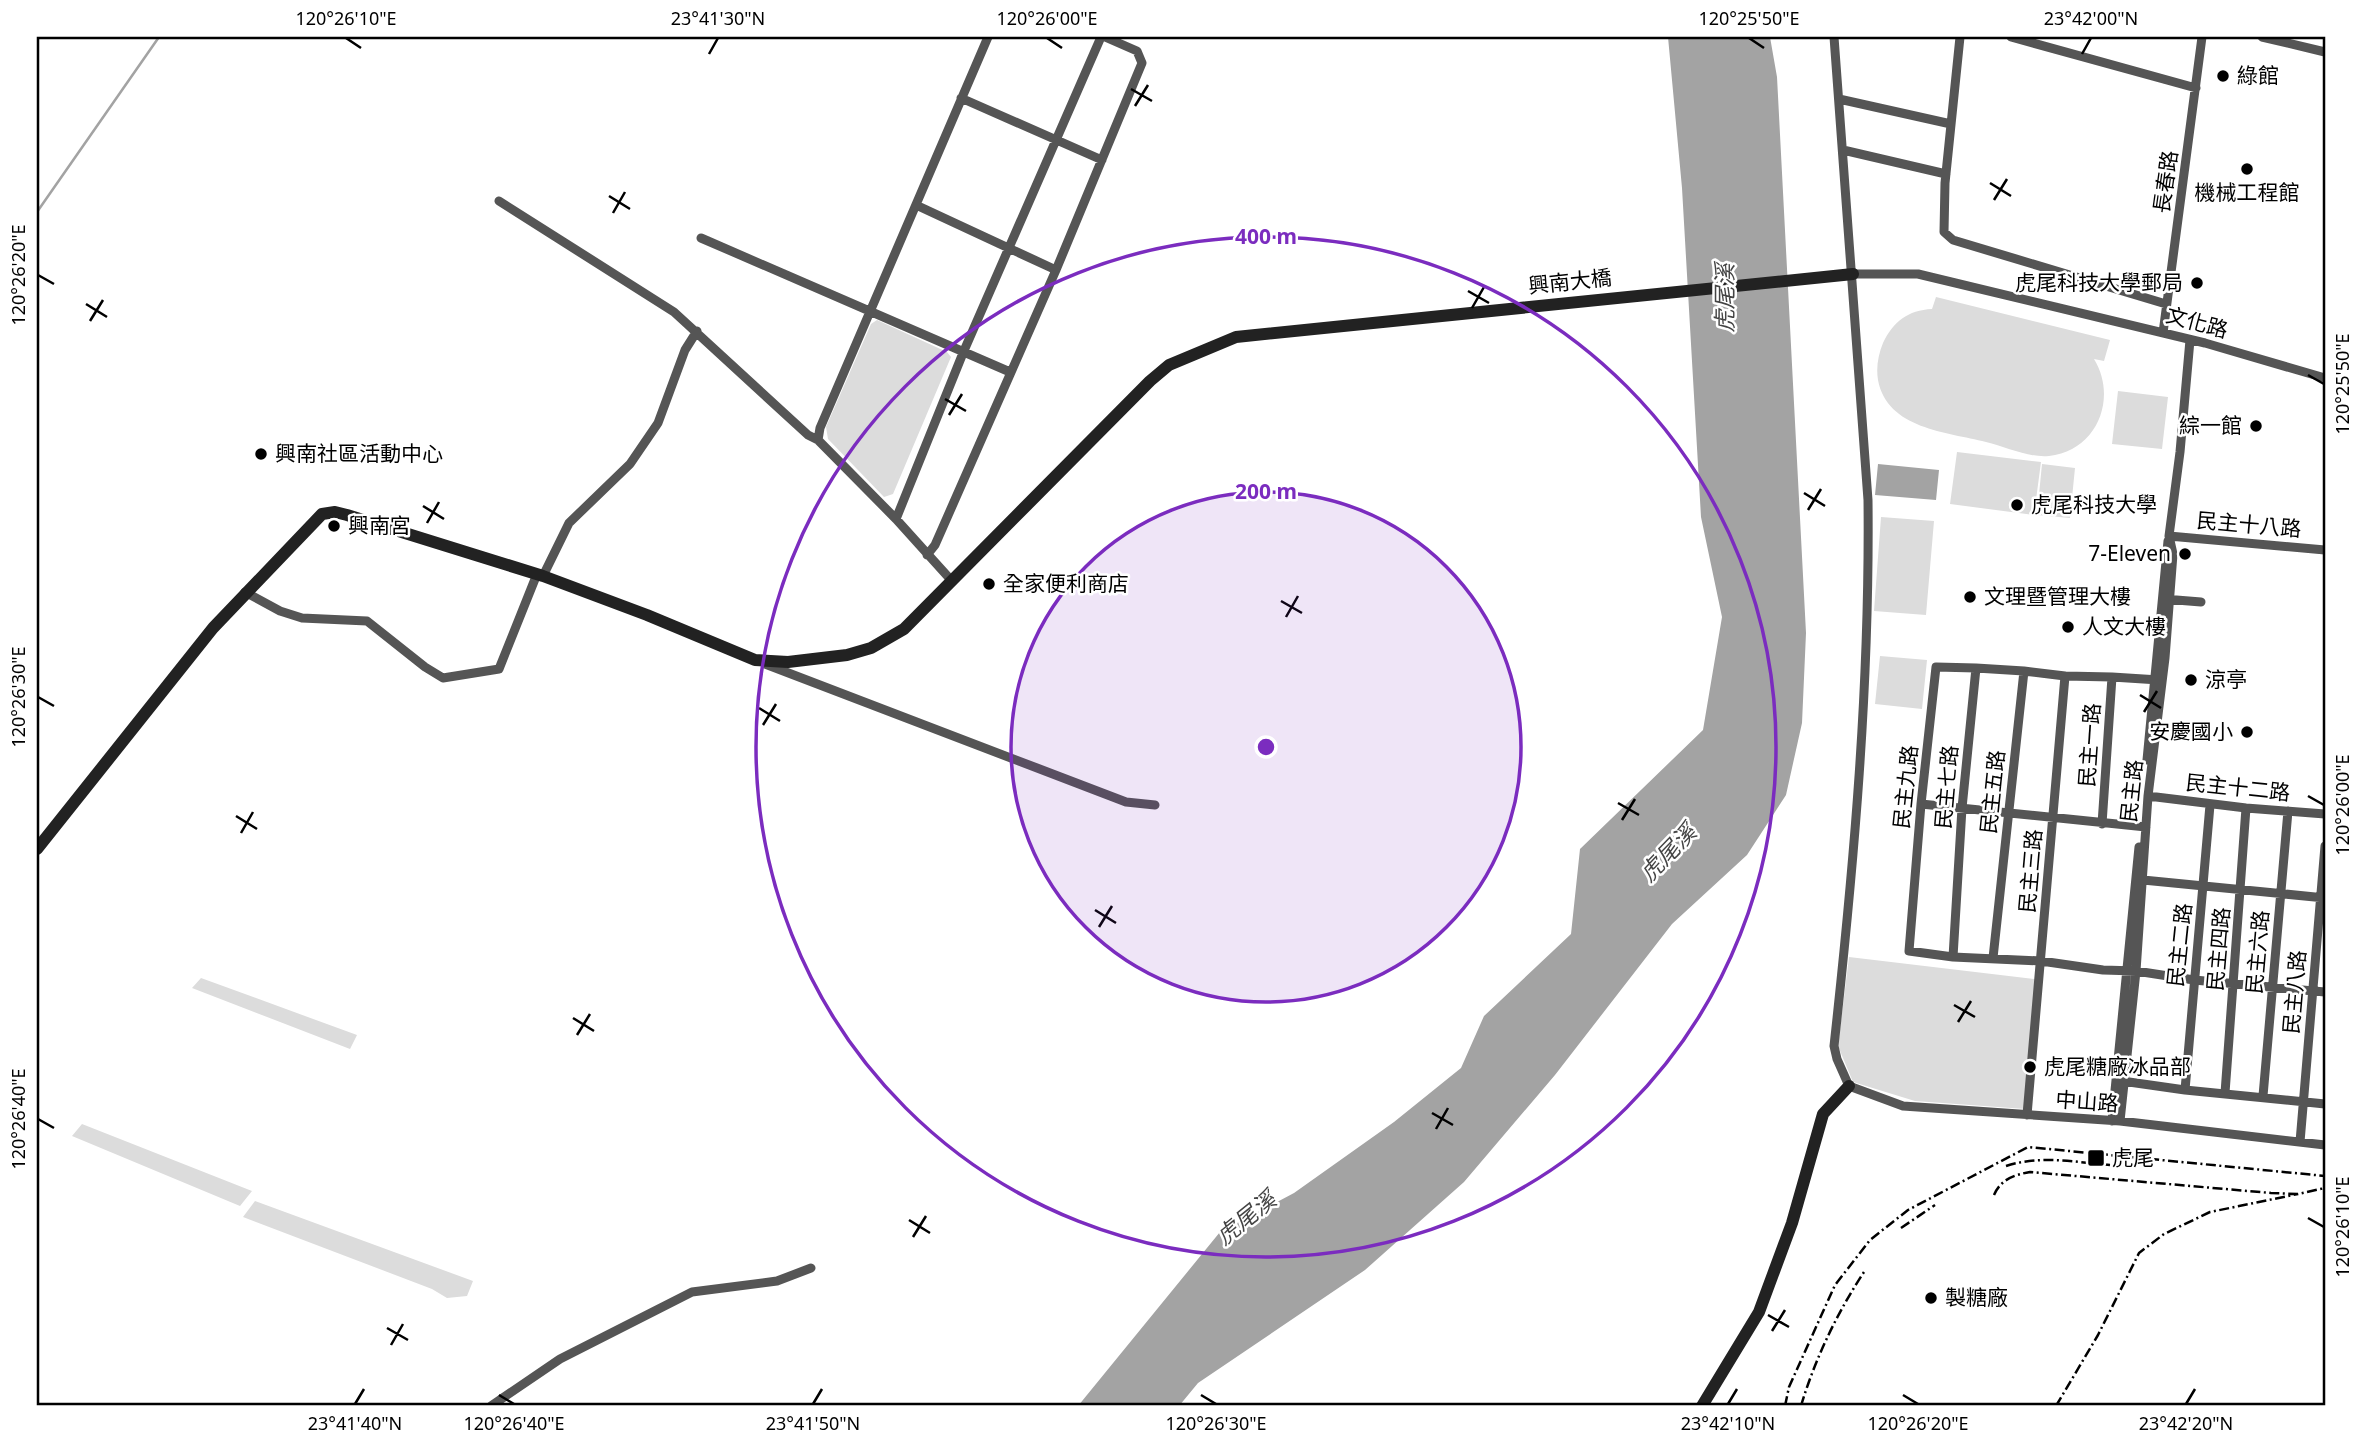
<svg xmlns="http://www.w3.org/2000/svg" width="2362" height="1443" viewBox="0 0 2362 1443" font-family="'Noto Sans','Noto Sans TC',sans-serif">
	<rect width="100%" height="100%" fill="#fff"/>
	<path fill="#dcdcdc" d="M 1936,297 L 2110,340 L 2104,361 L 2094,359 C 2118,398 2097,451 2049,456 C 2029,458 2006,447 1986,442 C 1947,432 1887,429 1878,380 C 1876,368 1878,355 1883,343 C 1893,322 1908,310 1932,309 Z
		M 877,320 L 947,352 L 951,357 L 893,494 L 884,497 L 828,439 L 826,427 L 871,324 Z
		M 2118,391 L 2168,397 L 2162,449 L 2112,444 Z
		M 1957,452 L 2041,462 L 2034,515 L 1950,504 Z
		M 2042,464 L 2075,468 L 2070,518 L 2037,515 Z
		M 1881,517 L 1934,521 L 1926,615 L 1874,611 Z
		M 1880,656 L 1927,660 L 1922,709 L 1875,704 Z
		M 1849,957 L 2035,979 L 2025,1109 L 1915,1101 L 1853,1082 L 1838,1046 Z
		M 201,978 L 357,1035 L 350,1049 L 192,988 Z
		M 82,1124 L 252,1191 L 240,1206 L 72,1136 Z
		M 255,1201 L 473,1281 L 467,1296 L 447,1298 L 432,1289 L 243,1217 Z"/>
	<path fill="#a3a3a3" d="M 1668,37 L 1770,37 L 1777,77 L 1806,633 L 1802,723 L 1786,795 L 1747,855 L 1672,924 L 1555,1075 L 1464,1182 L 1365,1270 L 1198,1383 L 1179,1406 L 1078,1406 L 1220,1232 L 1294,1193 L 1394,1122 L 1461,1068 L 1484,1016 L 1571,934 L 1580,849 L 1703,730 L 1722,617 L 1701,517 L 1682,188 Z
		M 1878,464 L 1939,470 L 1936,500 L 1875,495 Z"/>
	<g fill="none" stroke-linecap="round" stroke-linejoin="round">
		<path stroke="#a3a3a3" stroke-width="2.5" d="M 37,212 L 159,37"/>
		<path stroke="#555" stroke-width="9" d="M 1834,37 L 1868,500 C 1870,682 1854,864 1834,1046 L 1837,1059 L 1849,1086 L 1903,1106 L 2120,1121 L 2325,1145
			M 1960,37 L 1945,183 L 1944,232 L 1953,240 L 2166,304
			M 2011,37 L 2196,88
			M 2262,37 L 2325,52
			M 961,98 L 1102,160
			M 1839,99 L 1951,124
			M 1843,150 L 1946,174
			M 499,201 L 674,312 L 808,435 L 818,440
			M 916,205 L 1056,270
			M 701,238 L 1010,372
			M 1853,274 L 1918,274 L 2205,343 L 2325,378
			M 2163,333 L 2202,37
			M 896,519 L 963,353 L 1101,37
			M 2169,536 L 2325,550
			M 927,555 L 935,545 L 1056,270 L 1142,63 L 1137,51 L 1105,37
			M 543,576 L 569,523 L 630,464 L 658,423 L 685,350 L 697,331
			M 951,580 L 896,519 L 818,440 L 820,428 L 988,37
			M 245,592 L 280,611 L 302,618 L 367,621 L 425,667 L 443,678 L 499,669 L 537,574
			M 2164,599 L 2201,602
			M 765,664 L 1126,802 L 1155,805
			M 1976,668 L 1936,667 L 1921,804 L 1909,951 L 1953,957 L 2041,961 L 2103,970 L 2136,971 L 2194,980 L 2325,992
			M 2147,760 L 2168,541
			M 2148,796 L 2246,808 L 2325,814
			M 1921,804 L 2146,827
			M 2102,824 L 2112,677 L 2159,680
			M 2143,880 L 2325,898
			M 1953,957 L 1962,808 L 1976,668 L 2024,671
			M 1993,958 L 2024,671 L 2065,676
			M 2122,1081 L 2185,1090 L 2325,1104
			M 2185,1090 L 2210,805
			M 2225,1093 L 2246,808
			M 2263,1096 L 2288,811
			M 2027,1115 L 2065,676 L 2112,677
			M 2112,1121 L 2139,847
			M 2120,1121 L 2136,971 L 2148,796 L 2165,658 L 2173,554 L 2169,536 L 2180,452 L 2190,340
			M 2300,1142 L 2325,846
			M 491,1406 L 560,1359 L 692,1292 L 777,1281 L 811,1268"/>
		<path stroke="#222" stroke-width="12" d="M 37,849 L 213,628 L 322,514 L 335,512 L 347,515 L 543,576 L 647,615 L 755,660 L 788,662 L 847,655 L 871,648 L 904,629 L 1150,381 L 1169,365 L 1236,337 L 1853,274
			M 1702,1406 L 1759,1312 L 1792,1223 L 1823,1114 L 1849,1086"/>
		<path stroke="#000" stroke-width="2.5" stroke-dasharray="10 3.5 2 3.5" stroke-linecap="butt" d="M 2006,1166 C 2040,1155 2074,1162 2110,1165
			M 1994,1195 C 2001,1179 2014,1175 2030,1172 L 2271,1193 L 2298,1194 L 2325,1188
			M 1901,1228 L 1935,1205
			M 1785,1406 L 1789,1387 L 1835,1285 L 1870,1240 L 1908,1210 L 2028,1147 L 2325,1176
			M 1801,1406 C 1815,1359 1837,1313 1864,1272
			M 2056,1406 L 2098,1335 L 2139,1253 L 2164,1234 L 2210,1212 L 2298,1194"/>
	</g>
	<path fill="none" stroke="#000" stroke-width="2.5" d="M 346,38 L 361,48M 1047,38 L 1062,48M 1749,38 L 1764,48M 709,54 L 718,38M 2082,54 L 2091,38M 1131,89 L 1152,101M 1135,106 L 1148,85M 1990,183 L 2011,196M 609,196 L 630,209M 1994,200 L 2007,179M 613,213 L 625,192M 38,275 L 54,284M 1468,291 L 1489,303M 86,304 L 107,317M 1472,308 L 1484,287M 90,321 L 103,300M 2308,375 L 2324,384M 945,399 L 966,411M 949,415 L 962,394M 1804,493 L 1825,506M 423,506 L 444,519M 1808,510 L 1821,489M 427,523 L 439,502M 1281,601 L 1302,613M 1286,617 L 1298,596M 2140,695 L 2161,708M 38,697 L 54,706M 759,708 L 780,721M 2144,712 L 2157,691M 763,725 L 776,704M 2308,796 L 2324,805M 1618,803 L 1639,815M 236,816 L 257,829M 1622,820 L 1635,799M 241,833 L 253,812M 1095,910 L 1116,923M 1099,927 L 1112,906M 1954,1005 L 1975,1017M 573,1018 L 594,1031M 1958,1022 L 1971,1001M 577,1035 L 590,1014M 1432,1113 L 1453,1125M 38,1119 L 54,1128M 1436,1129 L 1448,1108M 2308,1218 L 2324,1227M 909,1220 L 930,1233M 913,1237 L 926,1216M 1768,1315 L 1789,1327M 387,1328 L 408,1340M 1772,1331 L 1785,1310M 391,1345 L 403,1324M 499,1395 L 514,1404M 1201,1395 L 1216,1404M 1903,1395 L 1918,1404M 355,1404 L 364,1389M 813,1404 L 822,1389M 1728,1404 L 1737,1389M 2186,1404 L 2195,1389"/>
	<circle cx="1266" cy="747" r="255" fill="#7b2cbf" fill-opacity=".12"/>
	<g fill="none" stroke="#7b2cbf" stroke-width="3.5">
		<circle cx="1266" cy="747" r="255"/>
		<circle cx="1266" cy="747" r="510"/>
	</g>
	<g fill="#000" stroke="#fff" stroke-width="2.5">
		<circle cx="2223" cy="76" r="7"/>
		<circle cx="2247" cy="169" r="7"/>
		<circle cx="2197" cy="283" r="7"/>
		<circle cx="2256" cy="426" r="7"/>
		<circle cx="261" cy="454" r="7"/>
		<circle cx="2017" cy="505" r="7"/>
		<circle cx="334" cy="526" r="7"/>
		<circle cx="2185" cy="554" r="7"/>
		<circle cx="989" cy="584" r="7"/>
		<circle cx="1970" cy="597" r="7"/>
		<circle cx="2068" cy="627" r="7"/>
		<circle cx="2191" cy="680" r="7"/>
		<circle cx="2247" cy="732" r="7"/>
		<circle cx="2030" cy="1067" r="7"/>
		<rect x="2087" y="1149" width="18" height="18" rx="3.5"/>
		<circle cx="1931" cy="1298" r="7"/>
	</g>
	<g text-anchor="middle" stroke-width="5" stroke-linejoin="round" paint-order="stroke">
		<g font-size="21" fill="#000" stroke="#fff" text-anchor="start">
			<text x="2237" y="83">綠館</text>
			<text x="2247" y="200" text-anchor="middle">機械工程館</text>
			<text x="2183" y="290" text-anchor="end">虎尾科技大學郵局</text>
			<text x="2242" y="433" text-anchor="end">綜一館</text>
			<text x="275" y="461">興南社區活動中心</text>
			<text x="2031" y="512">虎尾科技大學</text>
			<text x="348" y="533">興南宮</text>
			<text x="2171" y="561" text-anchor="end">7-Eleven</text>
			<text x="1003" y="591">全家便利商店</text>
			<text x="1984" y="604">文理暨管理大樓</text>
			<text x="2082" y="634">人文大樓</text>
			<text x="2205" y="687">涼亭</text>
			<text x="2233" y="739" text-anchor="end">安慶國小</text>
			<text x="2044" y="1074">虎尾糖廠冰品部</text>
			<text x="2112" y="1165">虎尾</text>
			<text x="1945" y="1305">製糖廠</text>
		</g>
		<g font-size="21" fill="#000" stroke="#fff">
			<text transform="translate(2166 182) rotate(-82)" y="7">長春路</text>
			<text transform="translate(1570 282) rotate(-6)" y="7">興南大橋</text>
			<text transform="translate(2197 323) rotate(15)" y="7">文化路</text>
			<text transform="translate(2249 525) rotate(5)" y="7">民主十八路</text>
			<text transform="translate(2090 745) rotate(-86)" y="7">民主一路</text>
			<text transform="translate(1906 787) rotate(-84)" y="7">民主九路</text>
			<text transform="translate(1947 787) rotate(-85)" y="7">民主七路</text>
			<text transform="translate(2238 788) rotate(6)" y="7">民主十二路</text>
			<text transform="translate(2132 791) rotate(-84)" y="7">民主路</text>
			<text transform="translate(1993 792) rotate(-84)" y="7">民主五路</text>
			<text transform="translate(2031 871) rotate(-85)" y="7">民主三路</text>
			<text transform="translate(2180 945) rotate(-84)" y="7">民主二路</text>
			<text transform="translate(2219 949) rotate(-85)" y="7">民主四路</text>
			<text transform="translate(2258 952) rotate(-85)" y="7">民主六路</text>
			<text transform="translate(2295 992) rotate(-85)" y="7">民主八路</text>
			<text transform="translate(2087 1102) rotate(4)" y="7">中山路</text>
		</g>
		<g font-size="23" font-style="italic" fill="#444" stroke="#fff">
			<text transform="translate(1725 298) rotate(-90)" y="8">虎尾溪</text>
			<text transform="translate(1668 853) rotate(-46)" y="8">虎尾溪</text>
			<text transform="translate(1246 1218) rotate(-39)" y="8">虎尾溪</text>
		</g>
	</g>
	<circle cx="1266" cy="747" r="10" fill="#7b2cbf" stroke="#fff" stroke-width="3.5"/>
	<g font-size="21" text-anchor="middle" font-weight="bold" fill="#7b2cbf" stroke="#fff" stroke-width="5" stroke-linejoin="round" paint-order="stroke">
		<text x="1266" y="244">400 m</text>
		<text x="1266" y="499">200 m</text>
	</g>
	<rect width="2362" height="1443" fill="none" stroke="#ffffff" stroke-width="77"/>
	<rect x="38" y="38" width="2286" height="1366" fill="none" stroke="#000" stroke-width="2.5"/>
	<g font-size="18" text-anchor="middle" fill="#000">
		<text x="346" y="25">120°26'10"E</text>
		<text x="718" y="25">23°41'30"N</text>
		<text x="1047" y="25">120°26'00"E</text>
		<text x="1749" y="25">120°25'50"E</text>
		<text x="2091" y="25">23°42'00"N</text>
		<text transform="translate(19 275) rotate(-90)" y="6">120°26'20"E</text>
		<text transform="translate(2343 384) rotate(-90)" y="6">120°25'50"E</text>
		<text transform="translate(19 697) rotate(-90)" y="6">120°26'30"E</text>
		<text transform="translate(2343 805) rotate(-90)" y="6">120°26'00"E</text>
		<text transform="translate(19 1119) rotate(-90)" y="6">120°26'40"E</text>
		<text transform="translate(2343 1227) rotate(-90)" y="6">120°26'10"E</text>
		<text x="355" y="1430">23°41'40"N</text>
		<text x="514" y="1430">120°26'40"E</text>
		<text x="813" y="1430">23°41'50"N</text>
		<text x="1216" y="1430">120°26'30"E</text>
		<text x="1728" y="1430">23°42'10"N</text>
		<text x="1918" y="1430">120°26'20"E</text>
		<text x="2186" y="1430">23°42'20"N</text>
	</g>
</svg>
